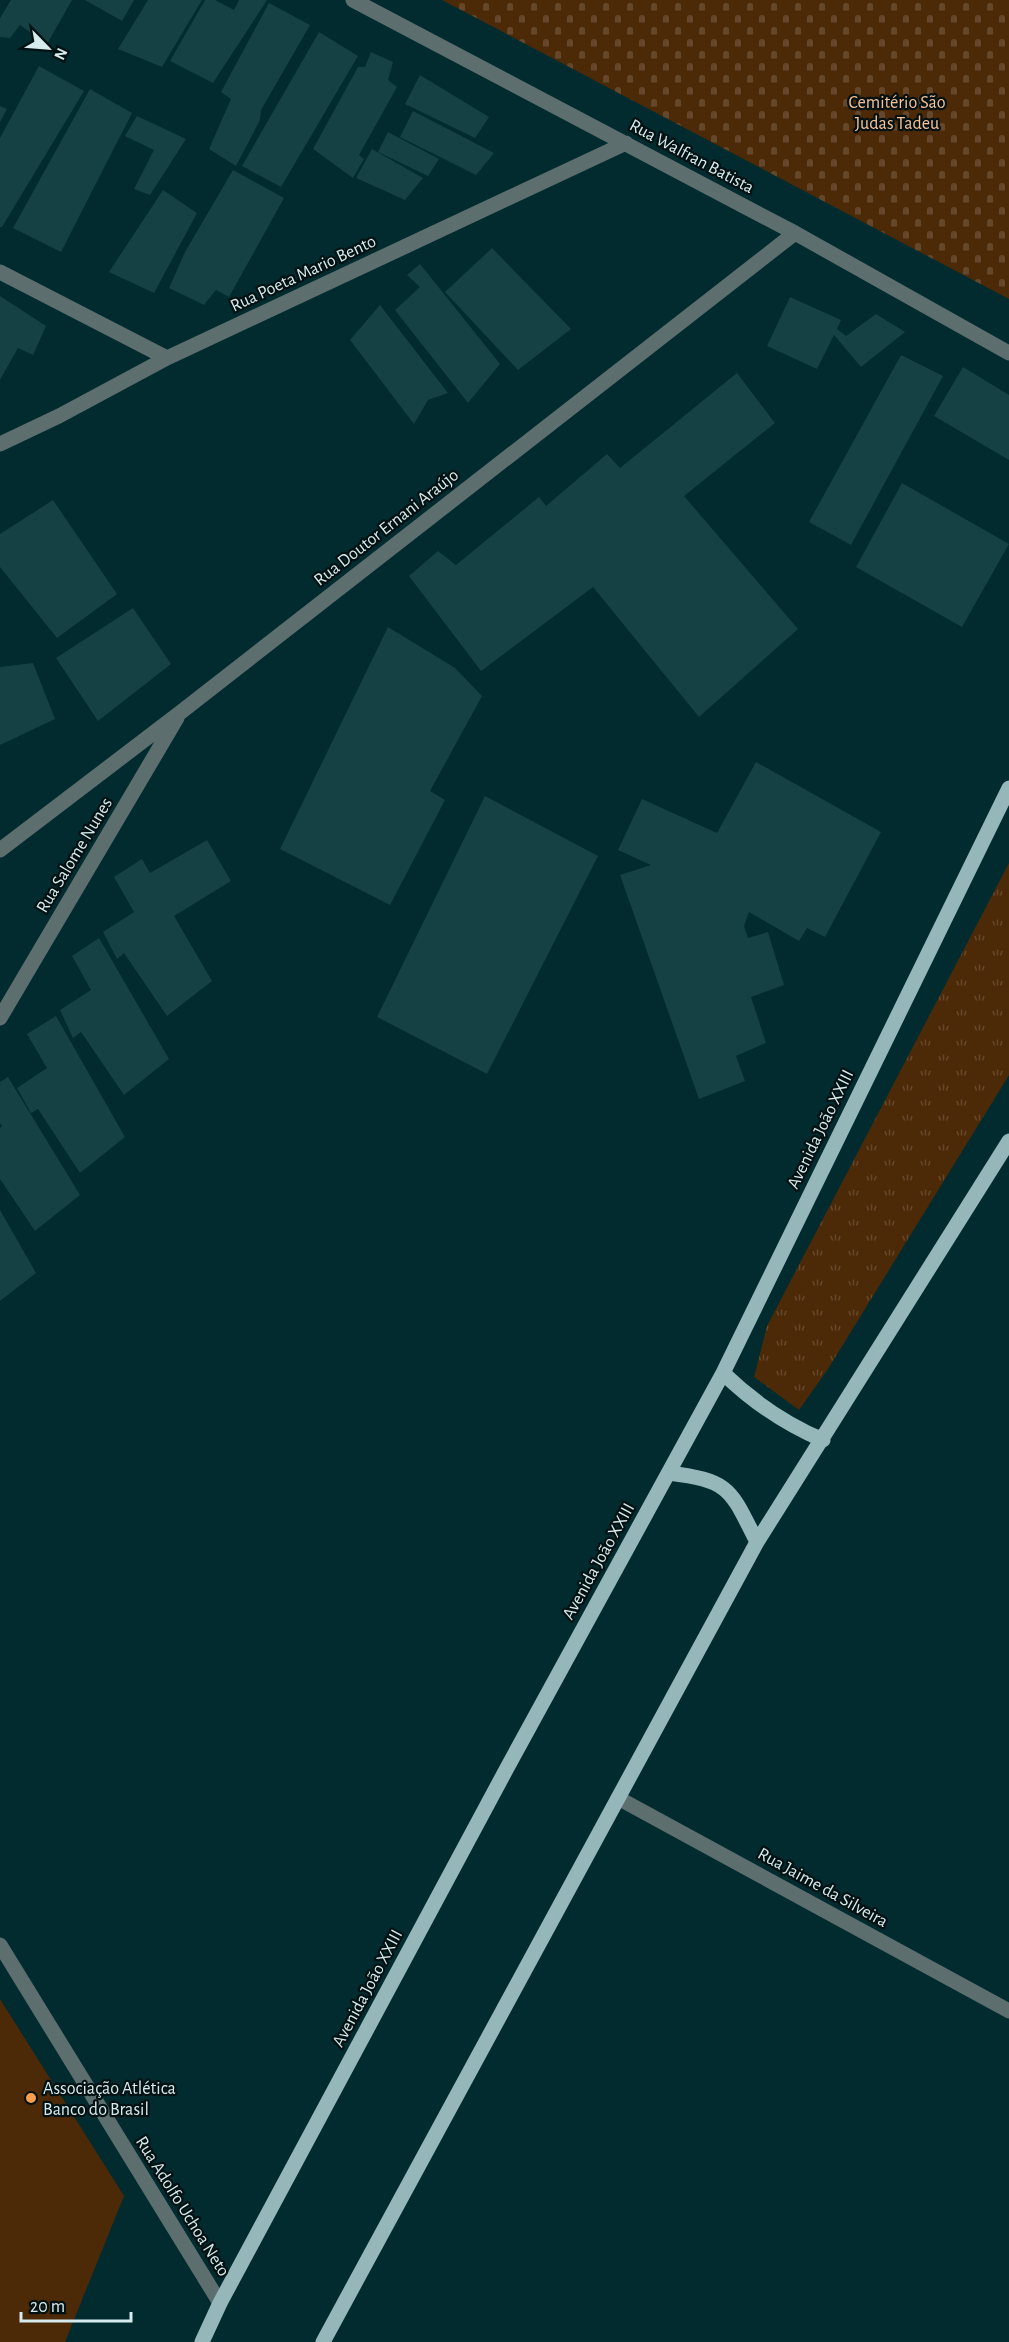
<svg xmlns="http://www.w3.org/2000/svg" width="1009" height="2342" viewBox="0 0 1009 2342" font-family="'Alegreya Sans',sans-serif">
	<defs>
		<pattern id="grass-tufts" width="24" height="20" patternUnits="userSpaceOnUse" patternTransform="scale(1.5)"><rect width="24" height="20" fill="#4c2907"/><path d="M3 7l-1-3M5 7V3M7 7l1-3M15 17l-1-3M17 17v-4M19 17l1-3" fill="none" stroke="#65482b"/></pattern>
		<pattern id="cemetery-stones" width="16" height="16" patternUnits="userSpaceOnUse" patternTransform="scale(1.5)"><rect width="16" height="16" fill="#4c2907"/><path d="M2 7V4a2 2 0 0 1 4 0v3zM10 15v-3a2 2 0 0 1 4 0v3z" fill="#65482b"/></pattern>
	</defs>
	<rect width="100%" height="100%" fill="#012b2e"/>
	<path fill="url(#grass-tufts)" d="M 1009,863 L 1009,1075 L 828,1369 L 799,1410 L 754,1377 L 767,1326 Z"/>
	<path fill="url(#cemetery-stones)" d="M 442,0 L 1009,0 L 1009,299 Z"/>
	<path fill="#4c2907" d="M 0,1999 L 124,2196 L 65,2342 L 0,2342 Z"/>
	<path fill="#164144" d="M 11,0 L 72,0 L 47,44 L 20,25 L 10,38 L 0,37 L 0,18 Z
		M 85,0 L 134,0 L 122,21 Z
		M 148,0 L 202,0 L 162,67 L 118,49 Z
		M 205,0 L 215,0 L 234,10 L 239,0 L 267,0 L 213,83 L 170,61 Z
		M 269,3 L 310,25 L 261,110 L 260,120 L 236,166 L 209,149 L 231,99 L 221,92 Z
		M 319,32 L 358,56 L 281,187 L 242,166 Z
		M 371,52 L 393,62 L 388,80 L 397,87 L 359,155 L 364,159 L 353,178 L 313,149 L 358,67 L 365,67 Z
		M 39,66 L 84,91 L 2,227 L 0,227 L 0,138 Z
		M 420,75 L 489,117 L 475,138 L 405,104 Z
		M 90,89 L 132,113 L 61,252 L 13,228 Z
		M 0,106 L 7,109 L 0,122 Z
		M 413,111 L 494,153 L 476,175 L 400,137 Z
		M 137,116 L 186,139 L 150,195 L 134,189 L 154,150 L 125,136 Z
		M 388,132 L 439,159 L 428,176 L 378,152 Z
		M 372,149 L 423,178 L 405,200 L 356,178 Z
		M 233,170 L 284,198 L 229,297 L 216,290 L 204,305 L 169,288 L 185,252 Z
		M 163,190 L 197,213 L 154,293 L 109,272 Z
		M 492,248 L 571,329 L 518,370 L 445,292 Z
		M 420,264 L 500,364 L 468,403 L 395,310 L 420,287 L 407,275 Z
		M 0,296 L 46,326 L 33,355 L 18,348 L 0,380 Z
		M 790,297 L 841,320 L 837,329 L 846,336 L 876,314 L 905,332 L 861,367 L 834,335 L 817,369 L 767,346 Z
		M 380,305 L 448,393 L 428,400 L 414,424 L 350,340 Z
		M 901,355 L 943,376 L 851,545 L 809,522 Z
		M 963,367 L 1009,395 L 1009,460 L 934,416 Z
		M 737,373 L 775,423 L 684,496 L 798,629 L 699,717 L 593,587 L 481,671 L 409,576 L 438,551 L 456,565 L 539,497 L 546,506 L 607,454 L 620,468 Z
		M 902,483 L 1009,544 L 962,627 L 856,567 Z
		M 53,500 L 117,594 L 57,638 L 0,567 L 0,534 Z
		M 133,608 L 171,664 L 98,721 L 56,658 Z
		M 388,627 L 455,668 L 482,696 L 430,791 L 445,800 L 390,905 L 280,849 Z
		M 33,663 L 55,719 L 0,745 L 0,667 Z
		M 756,762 L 881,832 L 825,937 L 807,928 L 799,941 L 749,912 L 744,926 L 748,938 L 768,932 L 784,985 L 751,997 L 766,1043 L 736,1056 L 745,1081 L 699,1099 L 620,875 L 651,865 L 618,850 L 642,799 L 717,833 Z
		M 485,796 L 598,856 L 487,1074 L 377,1017 Z
		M 207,840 L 231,881 L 174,916 L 212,981 L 167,1016 L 124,953 L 117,959 L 103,932 L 134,912 L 114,877 L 142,859 L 150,873 Z
		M 99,938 L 169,1059 L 124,1095 L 81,1032 L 73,1038 L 60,1010 L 91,990 L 72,956 Z
		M 56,1016 L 125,1137 L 80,1173 L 38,1109 L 31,1113 L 17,1088 L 47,1068 L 27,1034 Z
		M 8,1077 L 80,1195 L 35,1231 L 0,1179 L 0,1128 L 2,1126 L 0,1123 L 0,1082 Z
		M 0,1210 L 36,1273 L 0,1301 Z"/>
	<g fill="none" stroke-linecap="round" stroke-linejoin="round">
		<path stroke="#5d6e6f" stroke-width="15" d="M 353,0 L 795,233 L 1009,353
			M 0,272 L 167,358
			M 0,444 L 59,416 L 167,358 L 626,143
			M 0,850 L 181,712 L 795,233
			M 0,1018 L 177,718
			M 0,1945 L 220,2303"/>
		<path stroke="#5d6e6f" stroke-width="15" d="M 618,1798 L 1009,2011"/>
		<path stroke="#95b7ba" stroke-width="15" d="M 723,1373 C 753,1402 785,1424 823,1440
			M 669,1473 C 731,1481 730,1489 757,1542
			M 202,2342 L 220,2303 L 507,1768 L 723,1373 L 1009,788
			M 323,2342 L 757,1542 L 1009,1141"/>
	</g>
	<circle fill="#fa9f4f" stroke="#031112" stroke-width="2" cx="31" cy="2098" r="6"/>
	<g text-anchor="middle" stroke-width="4.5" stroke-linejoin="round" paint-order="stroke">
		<g font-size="18" fill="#fac296" stroke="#031112">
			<text x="897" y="108">Cemitério São<tspan x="897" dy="21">Judas Tadeu</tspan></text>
		</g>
		<g font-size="18" fill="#d6ebed" stroke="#031112">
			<text transform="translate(692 156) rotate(28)" y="6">Rua Walfran Batista</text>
			<text transform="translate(303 273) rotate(-25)" y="6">Rua Poeta Mario Bento</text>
			<text transform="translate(386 527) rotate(-38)" y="6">Rua Doutor Ernani Araújo</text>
			<text transform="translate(74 855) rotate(-59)" y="6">Rua Salome Nunes</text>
			<text transform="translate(820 1129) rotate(-64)" y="6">Avenida João XXIII</text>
			<text transform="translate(598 1561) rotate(-61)" y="6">Avenida João XXIII</text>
			<text transform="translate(823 1887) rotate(29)" y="6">Rua Jaime da Silveira</text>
			<text transform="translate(367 1988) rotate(-62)" y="6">Avenida João XXIII</text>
			<text transform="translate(183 2206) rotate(58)" y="6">Rua Adolfo Uchoa Neto</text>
		</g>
		<g font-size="18" fill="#d6ebed" stroke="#031112" text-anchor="start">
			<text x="43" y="2094">Associação Atlética<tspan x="43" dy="21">Banco do Brasil</tspan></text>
		</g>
	</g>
	<g transform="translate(48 48) rotate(115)" stroke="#031112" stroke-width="4.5" paint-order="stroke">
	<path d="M0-4.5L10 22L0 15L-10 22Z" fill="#d6ebed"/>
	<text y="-9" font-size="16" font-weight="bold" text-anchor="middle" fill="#d6ebed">N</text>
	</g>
	<path d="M21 2312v9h110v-9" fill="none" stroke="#d6ebed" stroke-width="3"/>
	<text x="30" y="2312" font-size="18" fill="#d6ebed" stroke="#031112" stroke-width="4.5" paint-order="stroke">20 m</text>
</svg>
